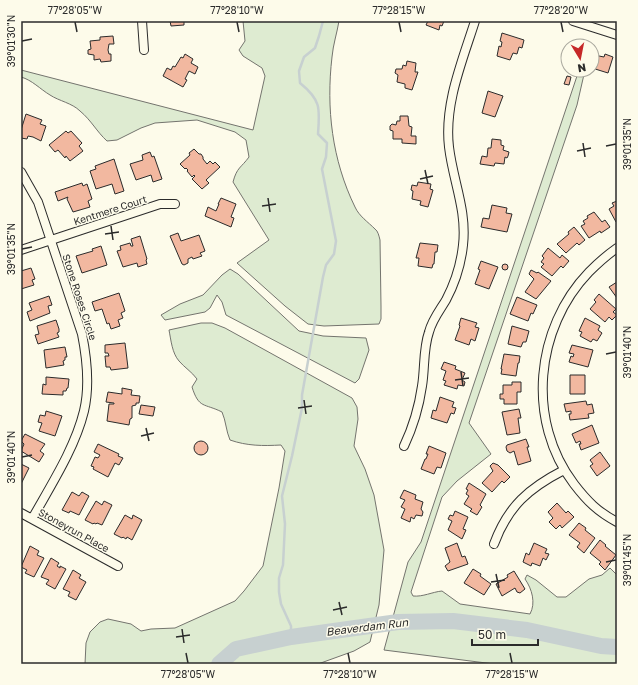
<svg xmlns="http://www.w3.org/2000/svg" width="638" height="685" viewBox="0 0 638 685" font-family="'Golos Text',sans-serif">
	<rect width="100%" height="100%" fill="#fdfbea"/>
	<path fill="#deebd1" stroke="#74746e" d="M 243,21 L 339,21 C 337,33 333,45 332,57 C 326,108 332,160 355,207 C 359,216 368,222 375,229 C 378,231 379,236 380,240 L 381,306 L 381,319 L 379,324 L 324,326 L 308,324 L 285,306 L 237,263 L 269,240 L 233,182 C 237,167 241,168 249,157 L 246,140 L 235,132 L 197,120 L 155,123 L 141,128 L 117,140 L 107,141 C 97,132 91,120 80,111 C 72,103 59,101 50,95 C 40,89 32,80 21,77 L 21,70 L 253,130 L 265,76 L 262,68 L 243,56 L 239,50 L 245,41 Z
		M 579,70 L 585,70 L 577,105 L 469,423 L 491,454 L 457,481 L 442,497 L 411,592 L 413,596 C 423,597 432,592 442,591 L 460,604 L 530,614 C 536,603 532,589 525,579 L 527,575 L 536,580 L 557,597 L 566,597 L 589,579 L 602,575 L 610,568 L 617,575 L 617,664 L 494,664 L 384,650 L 408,562 L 421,542 Z
		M 230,269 L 238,274 L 299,331 L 323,336 L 366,338 L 369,350 L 359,379 L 355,383 L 226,315 L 222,302 L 217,295 L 210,308 L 205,312 L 165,320 L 161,315 L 180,304 L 203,295 L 222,275 Z
		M 201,323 L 212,323 L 225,328 L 352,398 L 357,407 L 358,419 L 354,446 L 365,469 L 374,495 L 384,550 L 379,605 L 370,642 L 354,651 L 318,664 L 85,664 L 86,643 L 90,632 L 100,622 L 108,619 L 131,624 L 141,631 L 151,629 L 175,628 L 235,601 L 244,591 L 263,566 L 279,488 L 285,451 L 281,445 C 263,446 247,446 230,440 C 226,431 226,421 222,412 C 204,403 199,409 192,387 L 197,379 C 192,372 184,367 179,361 C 172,353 171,340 169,330 Z"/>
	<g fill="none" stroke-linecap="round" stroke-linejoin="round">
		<path stroke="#c7d0d0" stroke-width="2.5" d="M 291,637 L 291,626 L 281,604 L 279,592 L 279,578 L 283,565 L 285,524 L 282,496 L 292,456 L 302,408 L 302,395 L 323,277 L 326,265 L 334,254 L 336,241 L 322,169 L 326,157 L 327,143 L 318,134 C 320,108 321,100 300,83 L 299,71 L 304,57 L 315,48 L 319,36 L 323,21"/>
		<path stroke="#c7d0d0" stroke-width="16" d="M 219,664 L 236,649 L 291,637 L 398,622 L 453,621 L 527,630 L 601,646 L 617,647"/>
	</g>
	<path fill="#f2b8a0" stroke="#2b2b2b" d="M 170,21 L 187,21 L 184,21 L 184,25 L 171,26 Z
		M 426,21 L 444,21 L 442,26 L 440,25 L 439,30 L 426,25 L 428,21 Z
		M 502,33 L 524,40 L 522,48 L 519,47 L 517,54 L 513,53 L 510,60 L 497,56 L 499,46 L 501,47 L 502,42 L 500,41 Z
		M 113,36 L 114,44 L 109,44 L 108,50 L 109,54 L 111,54 L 111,61 L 101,62 L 100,59 L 94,60 L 94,55 L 88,54 L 88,50 L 91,49 L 90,41 L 100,40 L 100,37 Z
		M 185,54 L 193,59 L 191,63 L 198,67 L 195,74 L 189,71 L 185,79 L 187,80 L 183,87 L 163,76 L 167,68 L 171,70 L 173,66 L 175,67 L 181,57 L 183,58 Z
		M 605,54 L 613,57 L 608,73 L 592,68 L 594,55 L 604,57 Z
		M 407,61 L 416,63 L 415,72 L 418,72 L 412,90 L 405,88 L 405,84 L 397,82 L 398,75 L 395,73 L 396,69 L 402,69 L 403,65 L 406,66 Z
		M 567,76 L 571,77 L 569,85 L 564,84 Z
		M 488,91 L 503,96 L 495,117 L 482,113 Z
		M 26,114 L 42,120 L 40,124 L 46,126 L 41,141 L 33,137 L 28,136 L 27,139 L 21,138 L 21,130 Z
		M 400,116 L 408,116 L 409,126 L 412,127 L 411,136 L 416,136 L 416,144 L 402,143 L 402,139 L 393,139 L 393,131 L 390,130 L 390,126 L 392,124 L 396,125 L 397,121 L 400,121 Z
		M 66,131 L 68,133 L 71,131 L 82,143 L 79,146 L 83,151 L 70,161 L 66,156 L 65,158 L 58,150 L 55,152 L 49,145 Z
		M 492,139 L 501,140 L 501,145 L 504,146 L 503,150 L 509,152 L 508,156 L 507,158 L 505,157 L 504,164 L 495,163 L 494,166 L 480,164 L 482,156 L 487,157 L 488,148 L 491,148 Z
		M 194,149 L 199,154 L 201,154 L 203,157 L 203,159 L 207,164 L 210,161 L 213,164 L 215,162 L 220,167 L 206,180 L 209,183 L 202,189 L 192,179 L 195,176 L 194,175 L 192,177 L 187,171 L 188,170 L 186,168 L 185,169 L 180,164 L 190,155 L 189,153 Z
		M 150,152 L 152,157 L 154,156 L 162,179 L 153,182 L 151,175 L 136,180 L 130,164 L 143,160 L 142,155 Z
		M 114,159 L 124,191 L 115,194 L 112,184 L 96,189 L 90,171 L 96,169 L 95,166 Z
		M 418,182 L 431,184 L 430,189 L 433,190 L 428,207 L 420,205 L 421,201 L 412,199 L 413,191 L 411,190 L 412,185 L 417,186 Z
		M 82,183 L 83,186 L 87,184 L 92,199 L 88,201 L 90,207 L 73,212 L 67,199 L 68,197 L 58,201 L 55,192 Z
		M 221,198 L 236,204 L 231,217 L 234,218 L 231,227 L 205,216 L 208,207 L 216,211 L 219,204 L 218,204 Z
		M 617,201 L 617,221 L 616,222 L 609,209 L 614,206 L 612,203 Z
		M 492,205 L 507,208 L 506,213 L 512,214 L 507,232 L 481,227 L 483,218 L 489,219 Z
		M 594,212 L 602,222 L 605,220 L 610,227 L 601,233 L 600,231 L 589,238 L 581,226 L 585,224 L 583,221 L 588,218 L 587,216 Z
		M 574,227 L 585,240 L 579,245 L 577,243 L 566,253 L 557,244 L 569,234 L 568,232 Z
		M 178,233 L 181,241 L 199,235 L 205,251 L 200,253 L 202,256 L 193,259 L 192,257 L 188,259 L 188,263 L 184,265 L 182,264 L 170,236 Z
		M 140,236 L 147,259 L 146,260 L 147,264 L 138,267 L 137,263 L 123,267 L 117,251 L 121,250 L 120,246 L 130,243 L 131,246 L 133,246 L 131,239 Z
		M 420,243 L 438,245 L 437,252 L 435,252 L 434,264 L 433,264 L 432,268 L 418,266 L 419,258 L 416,258 Z
		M 101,246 L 107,265 L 82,273 L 76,256 L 93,251 L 92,249 Z
		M 548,248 L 560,258 L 562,255 L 569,261 L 563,268 L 561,266 L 552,276 L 541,267 L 544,264 L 541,262 L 544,258 L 542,256 Z
		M 481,261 L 498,267 L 489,289 L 475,284 L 480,270 L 478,269 Z
		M502 267a3 3 0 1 1 6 0a3 3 0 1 1-6 0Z
		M 31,268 L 35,279 L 32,280 L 34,285 L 21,289 L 21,271 Z
		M 531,270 L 537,273 L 538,272 L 551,281 L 536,299 L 525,292 L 534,279 L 529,274 Z
		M 617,282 L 617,298 L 609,287 Z
		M 119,293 L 125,311 L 121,313 L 123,318 L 118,320 L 120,326 L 111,329 L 109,323 L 107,324 L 102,309 L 95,311 L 92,302 Z
		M 599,294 L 616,309 L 613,312 L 617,315 L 612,320 L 609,317 L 605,322 L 590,309 L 596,302 L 594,300 Z
		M 49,296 L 52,305 L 48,306 L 50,313 L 30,321 L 27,312 L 32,310 L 29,303 Z
		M 517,297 L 537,305 L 533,314 L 531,313 L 528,321 L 510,314 Z
		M 461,318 L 477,323 L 475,327 L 479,328 L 475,341 L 471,339 L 469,345 L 455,340 L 460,326 L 459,325 Z
		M 585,318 L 600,326 L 598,330 L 602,333 L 597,341 L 593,339 L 591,342 L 580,336 L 582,332 L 579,331 Z
		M 56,320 L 59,329 L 59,332 L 57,333 L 59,337 L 38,344 L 35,335 L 39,334 L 37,326 Z
		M 512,326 L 529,331 L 526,342 L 523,342 L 521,347 L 508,344 Z
		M 125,343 L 128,368 L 111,370 L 110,367 L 106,367 L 105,356 L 109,356 L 108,353 L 105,353 L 105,345 Z
		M 572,345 L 593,350 L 588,367 L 569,362 L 571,356 L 573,357 L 574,354 L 569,353 Z
		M 65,347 L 67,357 L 65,357 L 65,360 L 63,361 L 64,365 L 46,368 L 44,350 Z
		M 504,354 L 520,356 L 519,363 L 518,363 L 516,376 L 501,374 L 502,369 L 501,369 Z
		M 444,362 L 456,366 L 455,369 L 465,373 L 462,380 L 465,382 L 464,386 L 458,385 L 457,389 L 444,385 L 446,381 L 443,380 L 446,371 L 441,369 Z
		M 570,375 L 585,375 L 585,394 L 570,394 Z
		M 46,377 L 69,379 L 68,388 L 67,388 L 66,391 L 63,391 L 63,395 L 42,394 L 43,384 L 46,385 Z
		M 512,382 L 521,382 L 521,392 L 517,392 L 517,404 L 504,404 L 504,399 L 500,399 L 500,394 L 503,394 L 503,385 L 512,385 Z
		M 122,388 L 132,390 L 131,395 L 140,396 L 139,403 L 136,403 L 136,405 L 132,406 L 132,418 L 130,419 L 129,425 L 107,421 L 109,404 L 114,404 L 114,403 L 106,402 L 108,392 L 122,394 Z
		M 440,397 L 454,402 L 452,407 L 456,408 L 454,414 L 451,413 L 447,423 L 431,418 L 433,410 L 436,411 Z
		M 586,401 L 587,405 L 592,404 L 594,413 L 588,414 L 589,418 L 570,420 L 569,414 L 571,414 L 571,411 L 566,412 L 564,404 Z
		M 141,405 L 155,407 L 153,416 L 139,414 Z
		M 519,409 L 521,418 L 518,418 L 520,433 L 507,435 L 502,412 Z
		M 46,411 L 62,416 L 55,436 L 39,431 L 42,423 L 38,422 L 40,415 L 45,416 Z
		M 592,425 L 599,443 L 581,450 L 579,444 L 581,444 L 580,441 L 576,443 L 572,434 Z
		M 25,434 L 45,444 L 40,451 L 44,454 L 39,462 L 21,451 L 24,444 L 21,441 Z
		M 526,439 L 529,447 L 527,447 L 531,461 L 518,465 L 514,451 L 510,453 L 507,451 L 506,447 L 507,445 Z
		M194 448a7 7 0 1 1 14 0a7 7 0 1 1-14 0Z
		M 98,444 L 119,454 L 118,456 L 123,458 L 119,465 L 115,463 L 108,477 L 93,469 L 94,467 L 91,466 L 95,457 L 98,458 L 100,455 L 94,452 Z
		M 429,446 L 446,453 L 441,468 L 437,467 L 434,474 L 421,469 L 425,459 L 426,459 L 428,454 L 426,454 Z
		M 600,452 L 610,466 L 597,476 L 590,466 L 593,464 L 590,460 Z
		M 493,463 L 498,465 L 510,477 L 504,483 L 502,481 L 492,492 L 482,483 L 493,471 L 490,466 Z
		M 21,464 L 29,468 L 21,484 Z
		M 469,483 L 486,494 L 480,505 L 482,507 L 477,515 L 470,511 L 472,509 L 464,504 L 469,496 L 466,494 L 468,490 L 466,489 Z
		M 404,490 L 416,495 L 415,499 L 423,502 L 421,509 L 423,512 L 422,516 L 416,515 L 414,519 L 411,517 L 410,522 L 401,518 L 405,509 L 401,507 L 405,500 L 400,498 Z
		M 72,492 L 79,496 L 82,492 L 89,496 L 79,515 L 70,511 L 69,513 L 62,510 Z
		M 96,501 L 102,505 L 104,501 L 112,505 L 102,525 L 97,523 L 96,524 L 94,523 L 93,524 L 85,520 Z
		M 557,503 L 566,513 L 568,511 L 574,517 L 562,528 L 560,525 L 556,529 L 549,522 L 553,518 L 548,512 Z
		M 455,511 L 468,517 L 463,529 L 466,530 L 462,539 L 448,530 L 452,521 L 448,519 L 450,515 L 453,516 Z
		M 125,515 L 132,519 L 133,515 L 142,520 L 132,540 L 127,537 L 126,539 L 123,537 L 122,538 L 114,534 Z
		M 579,523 L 586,528 L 585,530 L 595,538 L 584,553 L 577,547 L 580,543 L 569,535 Z
		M 600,540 L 606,545 L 605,546 L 616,555 L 605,570 L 599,564 L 601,562 L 590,553 Z
		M 457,543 L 462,557 L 465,556 L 468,564 L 448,571 L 445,566 L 450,562 L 445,548 Z
		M 534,543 L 547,549 L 545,553 L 549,554 L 546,560 L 543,558 L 540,566 L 532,563 L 531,566 L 523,562 L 526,553 L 529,555 Z
		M 30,546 L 39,551 L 37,555 L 44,558 L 34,577 L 25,573 L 27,570 L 21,567 Z
		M 51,558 L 59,563 L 57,566 L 60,568 L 60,566 L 66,569 L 55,589 L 46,584 L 49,580 L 41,577 Z
		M 473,569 L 481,574 L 480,576 L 491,584 L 484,595 L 464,583 Z
		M 73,570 L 81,575 L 79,578 L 86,582 L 76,600 L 68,596 L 70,592 L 63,589 Z
		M 514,571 L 525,589 L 520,593 L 517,592 L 515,588 L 502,596 L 496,584 L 508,577 L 507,575 Z"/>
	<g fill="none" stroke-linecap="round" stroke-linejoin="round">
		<g stroke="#2b2b2b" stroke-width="10">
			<path id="street" d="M 142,21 L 144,50
				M 573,21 L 617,35
				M 21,172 L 38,202 L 82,334 C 87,359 90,386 84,411 C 75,448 51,485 32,519
				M 617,248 C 607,255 598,263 589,272 C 535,328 526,421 574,484 C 587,501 598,512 617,522
				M 21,250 L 160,204 L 175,204
				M 404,446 C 413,427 419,407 422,386 C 425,368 423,349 429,332 C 432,320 440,310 446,300 C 455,283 461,264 463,245 C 467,210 453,181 449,147 C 444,104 462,62 475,21
				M 21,513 L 118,566
				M 494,544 C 508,506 529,488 564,470"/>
		</g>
		<use href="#street" stroke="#fdfbea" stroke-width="8"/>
	</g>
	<path fill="none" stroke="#2b2b2b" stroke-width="1.5" d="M 75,22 L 77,32M 237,22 L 239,32M 399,22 L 401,32M 561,22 L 563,32M 22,41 L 32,39M 583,143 L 585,157M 606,146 L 616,144M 577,151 L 591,148M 425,170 L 428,184M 420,179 L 433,176M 268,198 L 270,212M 262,206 L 276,204M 111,226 L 113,240M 105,234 L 119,232M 22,249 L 32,247M 606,354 L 616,352M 461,372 L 463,386M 455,380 L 469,378M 304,400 L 306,414M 298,408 L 312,406M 146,428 L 149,441M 141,436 L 154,433M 22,457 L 32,455M 606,562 L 616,560M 496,574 L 499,588M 491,582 L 505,580M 339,602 L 342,615M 333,610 L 347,607M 182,629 L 184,643M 176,637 L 190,635M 186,653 L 188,663M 348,653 L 350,663M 510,653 L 512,663"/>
	<g text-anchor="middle" stroke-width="3" stroke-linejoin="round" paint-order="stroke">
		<g font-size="10" fill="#2b2b2b" stroke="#fdfbea">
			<text transform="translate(110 210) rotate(-18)" y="4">Kentmere Court</text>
			<text transform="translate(80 297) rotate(72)" y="4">Stone Roses Circle</text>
			<text transform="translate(74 530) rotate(29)" y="4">Stoneyrun Place</text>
		</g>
		<g font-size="11" font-style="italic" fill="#2b2b2b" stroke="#fdfbea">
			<text transform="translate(367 627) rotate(-7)" y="4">Beaverdam Run</text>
		</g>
	</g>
	<rect width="638" height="685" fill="none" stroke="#fdfbea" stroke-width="44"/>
	<g transform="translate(580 58) rotate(170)"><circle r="19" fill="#fdfbea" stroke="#a9a89e"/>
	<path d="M0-3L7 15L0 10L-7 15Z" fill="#c62828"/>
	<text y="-6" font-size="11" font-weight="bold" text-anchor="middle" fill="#2b2b2b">N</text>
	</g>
	<path d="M472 639v6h66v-6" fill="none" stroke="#2b2b2b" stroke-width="2"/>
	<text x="478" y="639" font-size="12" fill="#2b2b2b" stroke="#fdfbea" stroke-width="3" paint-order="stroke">50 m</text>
	<rect x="22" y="22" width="594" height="641" fill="none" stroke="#2b2b2b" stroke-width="1.5"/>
	<g font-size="10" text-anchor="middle" fill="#2b2b2b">
		<text x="75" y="14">77°28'05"W</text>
		<text x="237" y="14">77°28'10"W</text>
		<text x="399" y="14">77°28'15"W</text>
		<text x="561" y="14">77°28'20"W</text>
		<text transform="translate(11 41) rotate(-90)" y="4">39°01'30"N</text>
		<text transform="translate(627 144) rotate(-90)" y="4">39°01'35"N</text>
		<text transform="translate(11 249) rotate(-90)" y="4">39°01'35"N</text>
		<text transform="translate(627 352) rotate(-90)" y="4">39°01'40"N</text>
		<text transform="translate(11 457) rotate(-90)" y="4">39°01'40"N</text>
		<text transform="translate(627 560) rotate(-90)" y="4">39°01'45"N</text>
		<text x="188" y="678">77°28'05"W</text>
		<text x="350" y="678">77°28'10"W</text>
		<text x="512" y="678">77°28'15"W</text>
	</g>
</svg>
